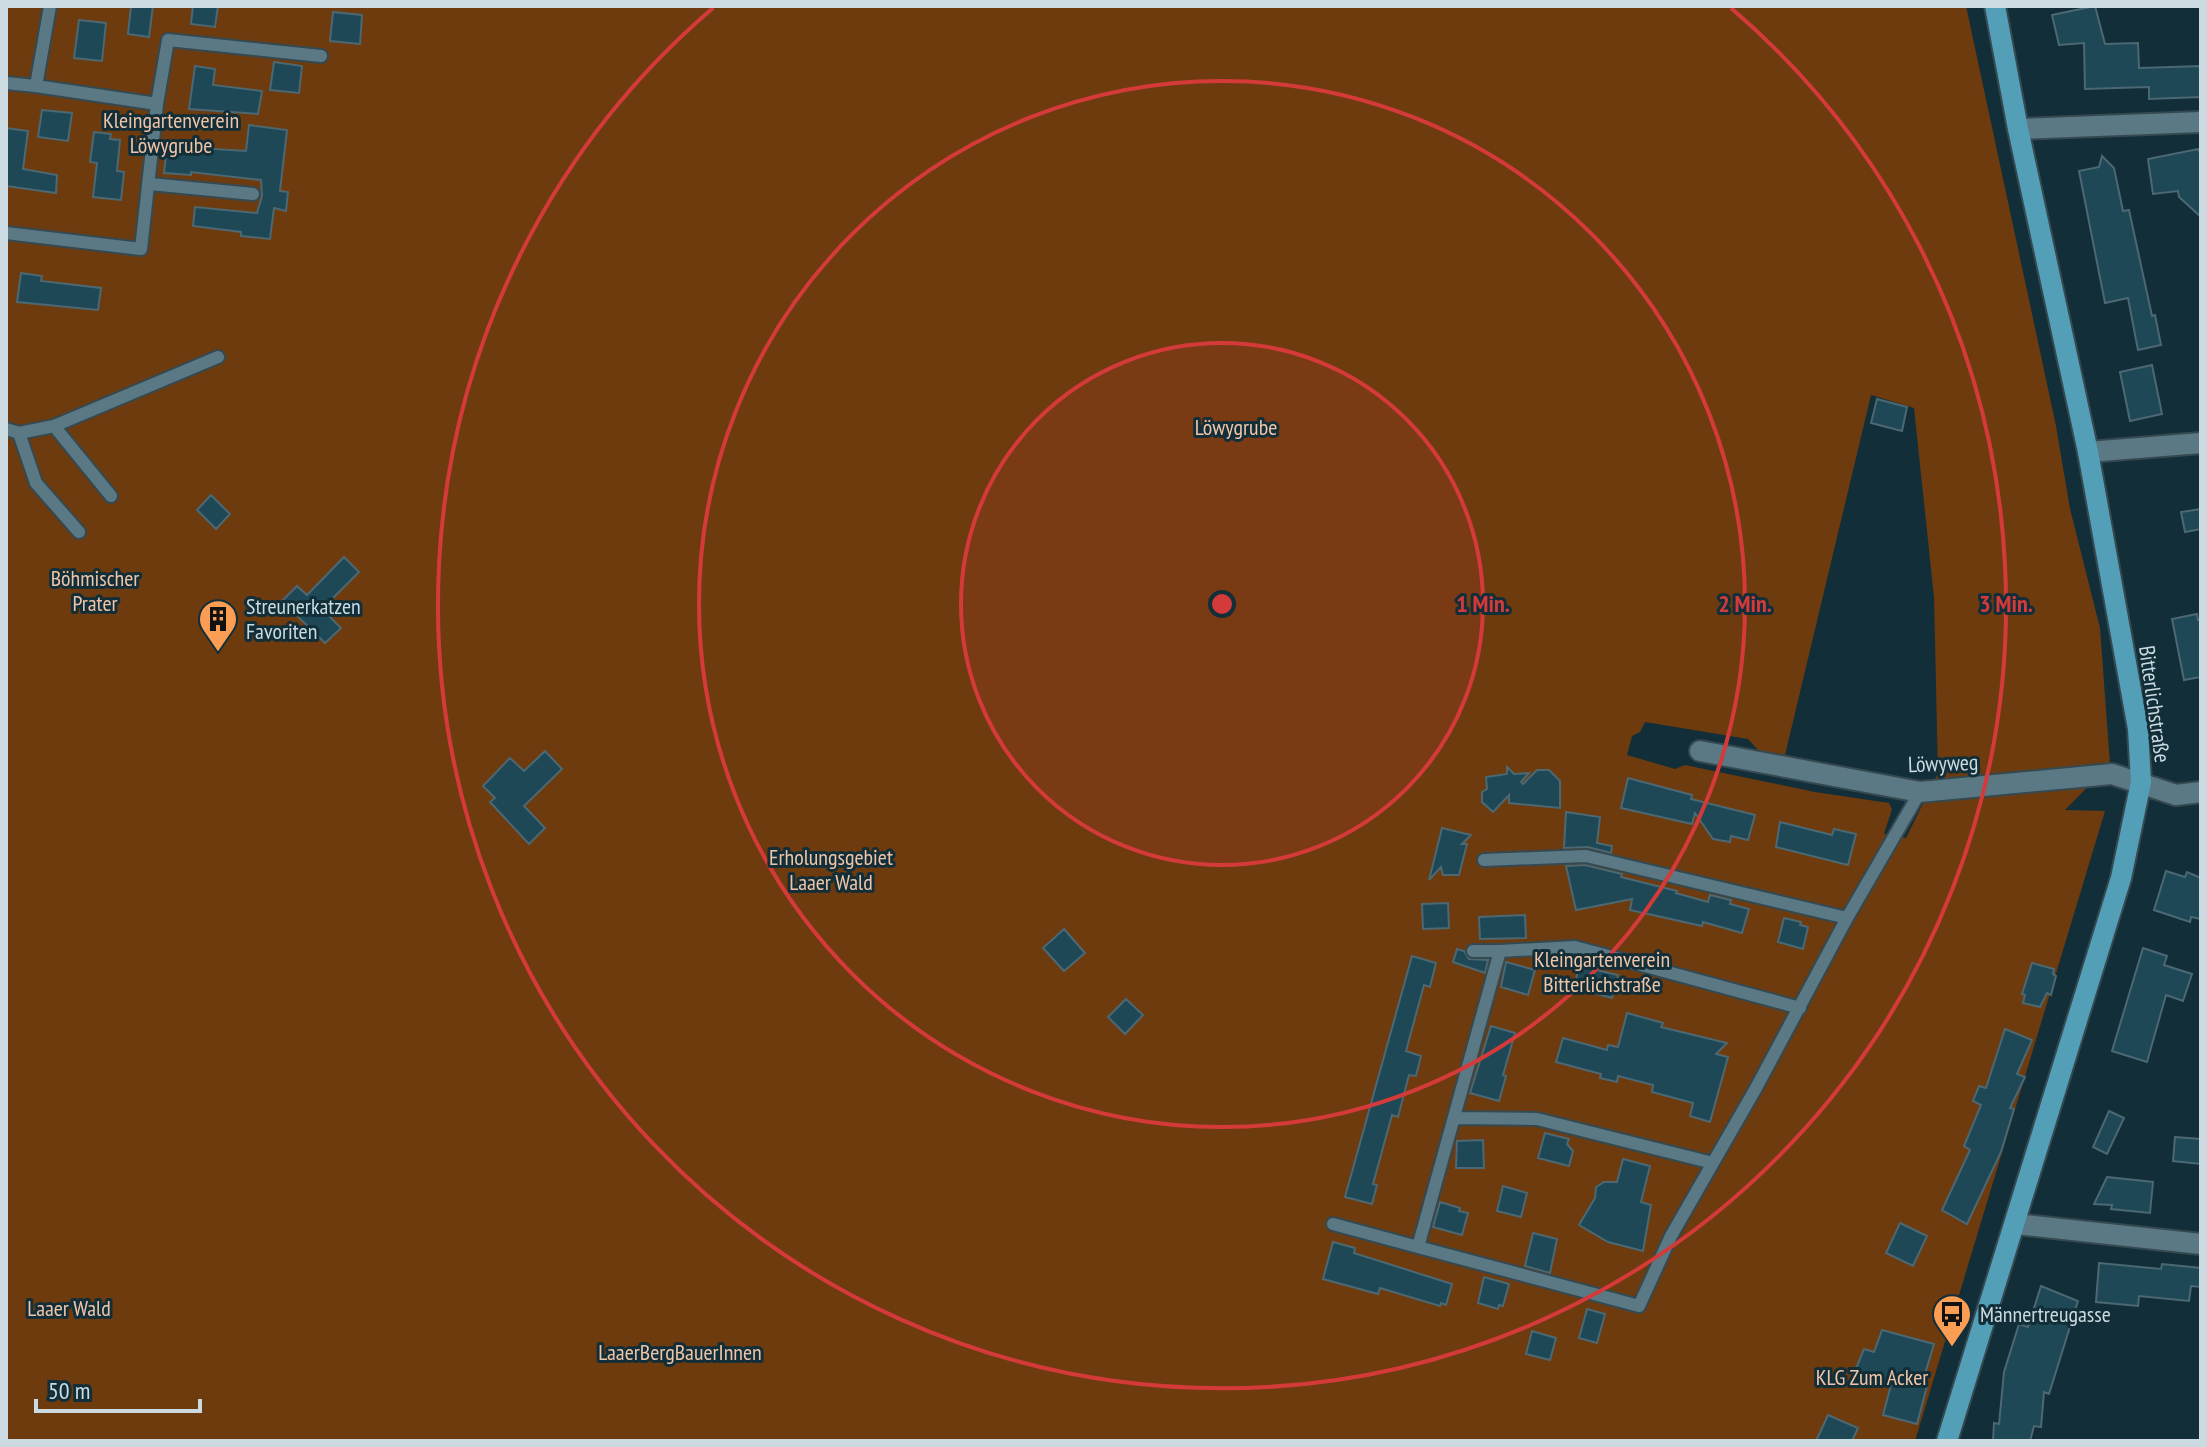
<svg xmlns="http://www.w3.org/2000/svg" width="2207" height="1447" viewBox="0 0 2207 1447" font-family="'PT Sans Narrow',sans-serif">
	<rect width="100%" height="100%" fill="#122e38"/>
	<path fill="#6e3b0e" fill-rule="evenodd" d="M 6,6 L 1966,6 L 2056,426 L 2070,509 L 2100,628 L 2110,764 L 2065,810 L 2105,811 L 1915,1441 L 6,1441 ZM 1871,395 L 1914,408 L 1934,597 L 1938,773 L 1906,838 L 1884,834 L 1892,809 L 1889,803 L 1815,792 L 1685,765 L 1675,769 L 1627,755 L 1632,736 L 1640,732 L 1645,722 L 1748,739 L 1759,751 L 1785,755 Z"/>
	<path fill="#1f4856" stroke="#4b6873" stroke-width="2" d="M 131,6 L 153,6 L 149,37 L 128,34 Z
		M 193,6 L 218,6 L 215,27 L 191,24 Z
		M 2095,6 L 2105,44 L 2138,43 L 2139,68 L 2201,66 L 2201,97 L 2149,99 L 2149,87 L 2085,89 L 2084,43 L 2059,45 L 2052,15 Z
		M 333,12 L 362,15 L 360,44 L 330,41 Z
		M 79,20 L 106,23 L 102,61 L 74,58 Z
		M 274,62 L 302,66 L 299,93 L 270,90 Z
		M 195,66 L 215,69 L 213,85 L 262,91 L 258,114 L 189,109 Z
		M 42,110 L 72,113 L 68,141 L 38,137 Z
		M 249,125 L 287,130 L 280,191 L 288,192 L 286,211 L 274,208 L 270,239 L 241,236 L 241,232 L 193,226 L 195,207 L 257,213 L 262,196 L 261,180 L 191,172 L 191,175 L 164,173 L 167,146 L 246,151 Z
		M 6,128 L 28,131 L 23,169 L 57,175 L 56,193 L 6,186 Z
		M 94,132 L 111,134 L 110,139 L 120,140 L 117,171 L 124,172 L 121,200 L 93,197 L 97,163 L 90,162 Z
		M 2198,149 L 2201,154 L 2201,217 L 2179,197 L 2178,191 L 2153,194 L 2148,159 Z
		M 2102,156 L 2114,168 L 2123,211 L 2129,210 L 2152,316 L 2155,315 L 2161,345 L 2138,350 L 2128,298 L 2105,303 L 2079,171 L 2099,167 Z
		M 21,273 L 42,276 L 41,281 L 101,288 L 98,310 L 17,302 Z
		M 2152,365 L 2162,414 L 2130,421 L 2120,372 Z
		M 1877,399 L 1907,407 L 1902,431 L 1871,423 Z
		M 211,495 L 230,514 L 216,529 L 197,510 Z
		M 2201,509 L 2201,529 L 2185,532 L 2181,512 Z
		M 344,557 L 359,572 L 322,609 L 341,628 L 325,643 L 282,601 L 297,586 L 307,595 Z
		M 2197,614 L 2198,620 L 2201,620 L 2201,677 L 2184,680 L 2172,619 Z
		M 545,751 L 562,769 L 524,806 L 545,828 L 529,844 L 490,802 L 495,798 L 483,786 L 510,758 L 524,771 Z
		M 1507,767 L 1514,774 L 1529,773 L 1521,782 L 1523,784 L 1537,770 L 1549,770 L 1560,781 L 1560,808 L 1509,803 L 1509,795 L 1493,812 L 1482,802 L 1482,792 L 1487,789 L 1486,777 L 1507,774 Z
		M 1628,778 L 1692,795 L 1691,799 L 1755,815 L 1748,840 L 1731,836 L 1730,842 L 1713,839 L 1695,813 L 1692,824 L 1621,808 Z
		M 1566,812 L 1600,817 L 1597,843 L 1612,846 L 1611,853 L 1588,847 L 1564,848 Z
		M 1780,822 L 1832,835 L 1834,829 L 1856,834 L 1848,865 L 1776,847 Z
		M 1442,828 L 1471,835 L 1462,844 L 1467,844 L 1459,875 L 1443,875 L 1441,867 L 1429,880 Z
		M 1585,865 L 1622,874 L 1621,877 L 1677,891 L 1676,893 L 1708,902 L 1710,895 L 1731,900 L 1730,904 L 1749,909 L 1742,933 L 1703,922 L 1702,926 L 1630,910 L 1632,899 L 1576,910 L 1566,866 Z
		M 2166,871 L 2185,877 L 2187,872 L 2201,878 L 2201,919 L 2191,917 L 2190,922 L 2154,910 Z
		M 1448,903 L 1449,928 L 1423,929 L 1422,904 Z
		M 1525,915 L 1526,938 L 1480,939 L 1479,917 Z
		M 1784,918 L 1801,922 L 1800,925 L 1808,927 L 1803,949 L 1778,942 Z
		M 1064,929 L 1085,953 L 1064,971 L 1043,948 Z
		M 2143,948 L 2167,956 L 2164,965 L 2192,974 L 2183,1001 L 2166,995 L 2147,1062 L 2112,1051 Z
		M 1457,949 L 1464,951 L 1469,959 L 1488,960 L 1485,973 L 1453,962 Z
		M 1412,956 L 1436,963 L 1430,987 L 1424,985 L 1406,1051 L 1421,1056 L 1416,1076 L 1409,1075 L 1398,1117 L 1392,1115 L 1373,1184 L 1377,1185 L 1372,1204 L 1345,1197 Z
		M 1506,962 L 1535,970 L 1528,995 L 1501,987 Z
		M 2032,963 L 2054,969 L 2053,974 L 2056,976 L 2051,995 L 2047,993 L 2040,1007 L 2023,1003 L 2025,995 L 2022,994 Z
		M 1579,966 L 1618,975 L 1612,998 L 1574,988 Z
		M 1126,999 L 1143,1015 L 1125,1034 L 1108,1017 Z
		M 1627,1013 L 1663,1023 L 1661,1027 L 1727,1043 L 1716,1054 L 1728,1057 L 1710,1122 L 1690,1116 L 1693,1103 L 1652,1092 L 1653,1085 L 1618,1076 L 1617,1082 L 1600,1078 L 1601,1074 L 1556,1062 L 1563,1038 L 1607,1050 L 1608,1045 L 1618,1047 Z
		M 1491,1026 L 1515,1033 L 1503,1075 L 1506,1076 L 1499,1101 L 1470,1093 Z
		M 2005,1029 L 2032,1040 L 2017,1074 L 2025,1077 L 2010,1108 L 2014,1109 L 2001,1152 L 1967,1224 L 1942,1210 L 1970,1150 L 1964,1146 L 1981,1105 L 1973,1101 L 1979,1086 L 1986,1088 Z
		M 2109,1111 L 2124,1118 L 2107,1154 L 2093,1147 Z
		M 1545,1133 L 1569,1139 L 1567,1144 L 1573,1151 L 1569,1166 L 1538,1158 Z
		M 2175,1137 L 2201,1139 L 2201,1164 L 2173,1161 Z
		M 1483,1140 L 1484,1168 L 1456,1168 L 1457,1141 Z
		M 1623,1159 L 1650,1166 L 1641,1202 L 1651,1205 L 1643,1251 L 1608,1242 L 1579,1225 L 1595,1198 L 1596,1187 L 1604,1182 L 1617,1182 Z
		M 2107,1177 L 2153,1182 L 2150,1213 L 2111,1209 L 2112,1205 L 2094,1204 Z
		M 1503,1186 L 1527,1193 L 1521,1217 L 1497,1211 Z
		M 1440,1202 L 1460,1208 L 1459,1211 L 1468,1213 L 1462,1235 L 1433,1227 Z
		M 1900,1223 L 1927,1236 L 1913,1266 L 1886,1253 Z
		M 1533,1233 L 1557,1239 L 1550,1273 L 1525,1266 Z
		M 1333,1242 L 1355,1248 L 1354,1253 L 1452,1284 L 1446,1305 L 1441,1303 L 1440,1306 L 1380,1288 L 1378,1294 L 1323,1279 Z
		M 2099,1263 L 2161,1269 L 2162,1264 L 2201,1268 L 2201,1287 L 2191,1286 L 2189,1301 L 2139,1296 L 2138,1306 L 2096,1302 Z
		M 1484,1277 L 1509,1284 L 1503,1306 L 1499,1305 L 1498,1309 L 1478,1303 Z
		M 2041,1286 L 2078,1301 L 2049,1394 L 2044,1392 L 2041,1427 L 2034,1426 L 2030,1441 L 1993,1441 L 1994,1423 L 1999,1424 L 2004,1372 L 2019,1324 L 2028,1327 Z
		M 1587,1309 L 1605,1314 L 1597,1343 L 1579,1338 Z
		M 1882,1330 L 1934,1344 L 1922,1384 L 1927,1386 L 1917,1424 L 1883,1415 L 1891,1385 L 1855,1371 L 1864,1349 L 1874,1352 Z
		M 1532,1331 L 1556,1338 L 1550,1360 L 1526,1354 Z
		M 1828,1415 L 1858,1428 L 1852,1441 L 1816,1441 Z"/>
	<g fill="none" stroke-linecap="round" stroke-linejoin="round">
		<g stroke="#354951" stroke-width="16">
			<path id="lane" d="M 6,83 L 36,86 L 50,6
				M 36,86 L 157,104 L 168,40 L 321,56
				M 150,184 L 253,194
				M 6,233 L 141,249 L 157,104
				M 54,426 L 111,496
				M 6,429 L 19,433 L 54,426 L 218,357
				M 19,433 L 36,483 L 79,532
				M 1484,860 L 1586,856 L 1847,918
				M 1473,951 L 1500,951
				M 1800,1008 L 1575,947 L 1500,951 L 1418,1247 L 1639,1306 L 1671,1236 L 1756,1088 L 1847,918 L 1920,792
				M 1456,1118 L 1537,1119 L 1713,1163
				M 1333,1224 L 1418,1247"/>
		</g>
		<g stroke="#354951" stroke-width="24">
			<path id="street" d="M 2018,129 L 2201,122
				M 2088,452 L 2201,443
				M 1700,751 L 1920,792 L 2112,774 L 2176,795 L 2201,792
				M 2016,1224 L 2201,1244"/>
		</g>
		<g stroke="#354951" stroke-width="24">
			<path id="primary" d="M 1947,1441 L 2121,878 L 2141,782 L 2138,729 L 2088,452 L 2018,129 L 1995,6"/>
		</g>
		<use href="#lane" stroke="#5b7984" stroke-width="12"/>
		<use href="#street" stroke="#5b7984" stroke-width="20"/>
		<use href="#primary" stroke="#549fb8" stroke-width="20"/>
	</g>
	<circle cx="1222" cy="604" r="261" fill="#d53a3a" fill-opacity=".12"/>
	<g fill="none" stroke="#d53a3a" stroke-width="4">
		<circle cx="1222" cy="604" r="261"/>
		<circle cx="1222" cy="604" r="523"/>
		<path d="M1731 8A784 784 0 1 1 713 8"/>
	</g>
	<defs>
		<g id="building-pin" transform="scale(2)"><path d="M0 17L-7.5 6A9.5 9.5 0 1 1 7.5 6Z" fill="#fc9d54" stroke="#122e38"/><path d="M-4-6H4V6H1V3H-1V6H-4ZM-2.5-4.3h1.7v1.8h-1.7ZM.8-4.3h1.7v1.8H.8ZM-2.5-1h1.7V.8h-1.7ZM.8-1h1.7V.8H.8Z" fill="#111"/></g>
		<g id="bus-pin" transform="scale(2)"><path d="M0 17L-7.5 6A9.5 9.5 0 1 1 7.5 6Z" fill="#fc9d54" stroke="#122e38"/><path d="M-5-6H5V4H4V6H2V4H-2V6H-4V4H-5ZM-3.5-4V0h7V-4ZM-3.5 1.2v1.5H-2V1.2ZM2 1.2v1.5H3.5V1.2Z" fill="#111"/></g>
	</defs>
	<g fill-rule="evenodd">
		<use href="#building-pin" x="218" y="619"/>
		<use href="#bus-pin" x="1952" y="1314"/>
	</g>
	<g text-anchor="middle" stroke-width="6" stroke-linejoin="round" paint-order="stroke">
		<g font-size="22" fill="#f0c5a7" stroke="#122e38">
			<text x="171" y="128">Kleingartenverein<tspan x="171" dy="25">Löwygrube</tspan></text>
			<text x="1236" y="435">Löwygrube</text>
			<text x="95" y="586">Böhmischer<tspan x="95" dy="25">Prater</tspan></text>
			<text x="831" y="865">Erholungsgebiet<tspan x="831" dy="25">Laaer Wald</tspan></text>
			<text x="1602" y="967">Kleingartenverein<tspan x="1602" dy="25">Bitterlichstraße</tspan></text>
			<text x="69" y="1316">Laaer Wald</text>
			<text x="680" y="1360">LaaerBergBauerInnen</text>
			<text x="1872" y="1385">KLG Zum Acker</text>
		</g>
		<g font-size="22" fill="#cbdbe1" stroke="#122e38" text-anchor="start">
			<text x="246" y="614">Streunerkatzen<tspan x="246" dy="25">Favoriten</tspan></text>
			<text x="1980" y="1322">Männertreugasse</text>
		</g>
		<g font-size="22" fill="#cbdbe1" stroke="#122e38">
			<text transform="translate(2155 704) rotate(82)" y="8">Bitterlichstraße</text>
			<text transform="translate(1943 763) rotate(-2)" y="8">Löwyweg</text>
		</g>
	</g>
	<circle cx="1222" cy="604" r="12" fill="#d53a3a" stroke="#122e38" stroke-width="4"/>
	<g font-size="24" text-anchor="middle" font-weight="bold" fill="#d53a3a" stroke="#122e38" stroke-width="6" stroke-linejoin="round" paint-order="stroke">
		<text x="1483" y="612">1 Min.</text>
		<text x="1745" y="612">2 Min.</text>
		<text x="2006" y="612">3 Min.</text>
	</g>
	<rect width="2207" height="1447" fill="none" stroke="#cbdbe1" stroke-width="16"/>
	<path d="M36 1399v12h164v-12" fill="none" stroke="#cbdbe1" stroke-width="4"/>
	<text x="48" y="1399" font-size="24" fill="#cbdbe1" stroke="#122e38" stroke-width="6" paint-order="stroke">50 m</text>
</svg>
